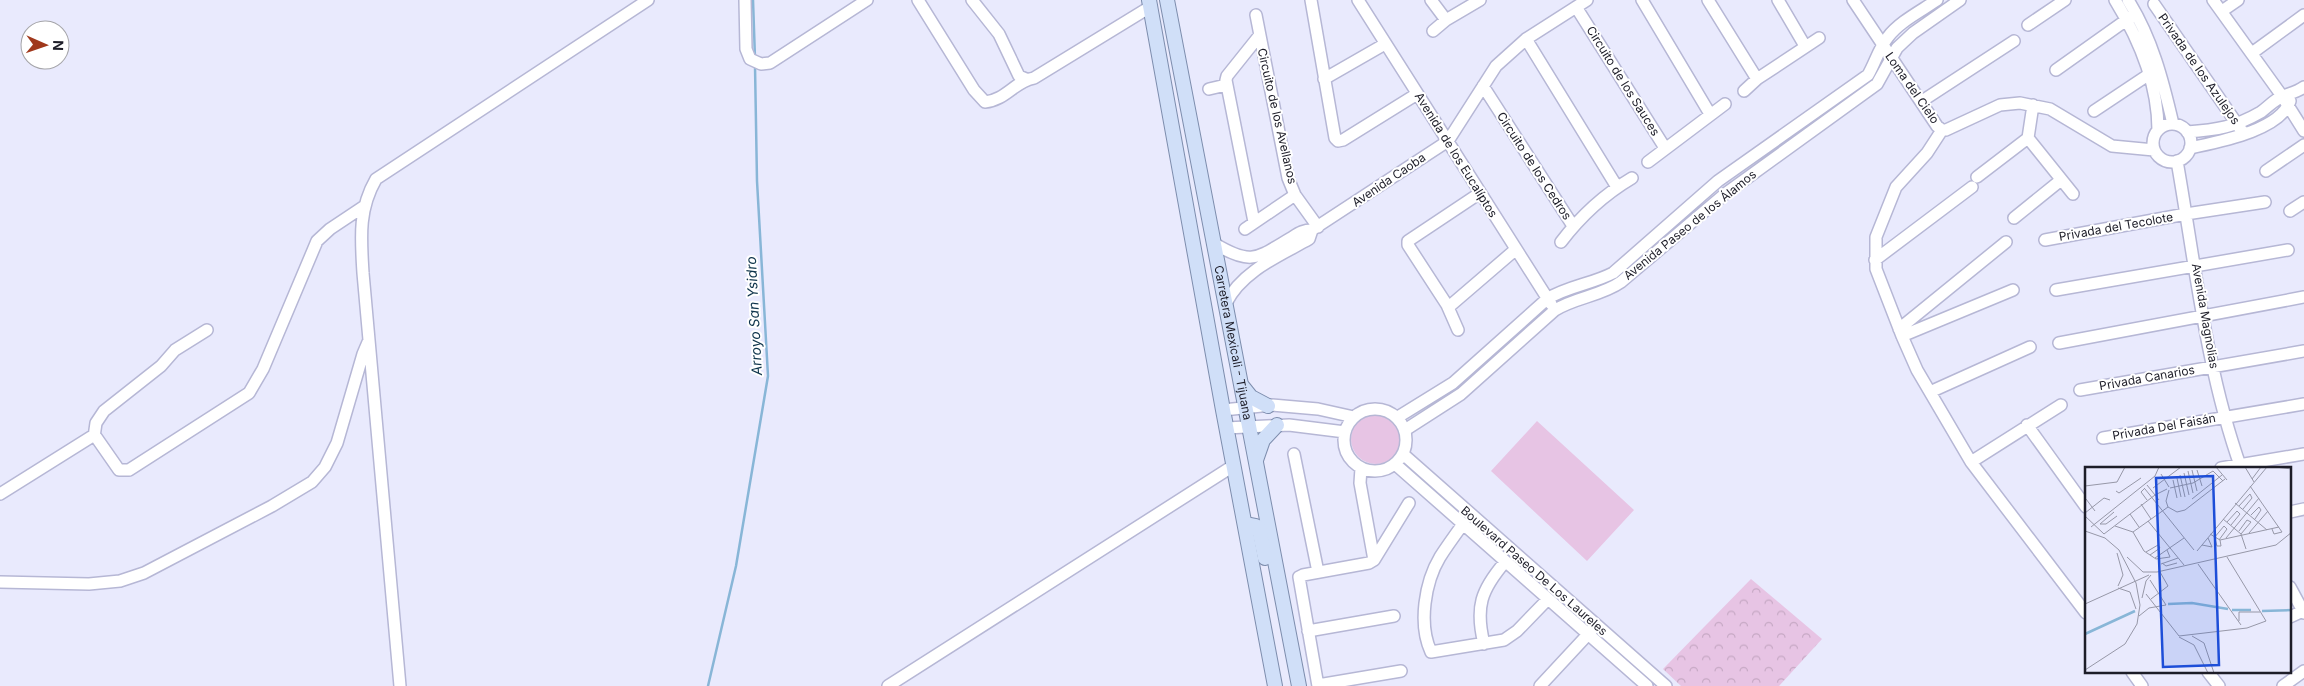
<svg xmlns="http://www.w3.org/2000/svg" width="2304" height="686" viewBox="0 0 2304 686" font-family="Inter,sans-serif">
	<defs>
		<pattern id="park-crowns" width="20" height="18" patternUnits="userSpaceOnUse" patternTransform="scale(1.25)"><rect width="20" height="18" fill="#e7c4e4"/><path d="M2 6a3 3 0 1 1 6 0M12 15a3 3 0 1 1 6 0" fill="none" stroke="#c6a8c4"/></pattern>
	</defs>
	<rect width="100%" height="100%" fill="#e9eafd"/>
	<path fill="#e7c4e4" d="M1351 439a25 25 0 1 1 50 0a25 25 0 1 1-50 0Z
		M 1537,421 L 1634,510 L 1587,561 L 1491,471 Z"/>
	<path fill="url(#park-crowns)" d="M 1751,579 L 1822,639 L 1779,686 L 1681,686 L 1663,669 Z"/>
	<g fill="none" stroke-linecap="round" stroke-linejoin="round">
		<path stroke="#88b6d7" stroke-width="2.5" d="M 753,0 L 755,58
			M 708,686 L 736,566 L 768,376 L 757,181 L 755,66"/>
		<g stroke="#b6b7d5" stroke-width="14">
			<path id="minor" d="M 745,0 L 746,49 L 750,59 L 761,64 L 770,63 L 867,0
				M 918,0 L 974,90 L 985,102 C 1006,100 1015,81 1034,78 L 1150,7
				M 972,0 L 999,34 L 1019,76 L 1026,79
				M 1311,0 L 1335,138 L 1338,141 L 1343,140 L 1417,94
				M 1358,0 L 1551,304
				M 1431,0 L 1446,20 L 1480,0
				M 1642,0 L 1710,114
				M 1708,0 L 1757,79
				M 1778,0 L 1805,46
				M 1853,0 L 1937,126 L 1942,130
				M 2115,0 C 2139,39 2158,83 2158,130
				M 2128,0 C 2152,38 2163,81 2173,124
				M 2213,0 L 2282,96 L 2304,131
				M 2154,4 L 2244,134
				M 1576,7 L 1665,148
				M 2222,11 L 2238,0
				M 1256,15 L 1288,178 L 1295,195 L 1318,227
				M 2028,25 L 2065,0
				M 1433,31 L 1446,20
				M 1526,39 L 1617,187
				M 2252,53 L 2304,15
				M 2056,70 L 2132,16
				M 1324,79 L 1385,44
				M 1483,86 L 1573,226
				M 1209,89 L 1226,85
				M 1744,91 L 1757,79 L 1819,38
				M 1922,101 L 2014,41
				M 2033,105 L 2028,138 L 2073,194
				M 2094,111 L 2154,71
				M2153 143a19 19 0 1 1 38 0a19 19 0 1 1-38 0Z
				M 1942,130 L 1927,153 L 1896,187 L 1876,237 L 1876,269 L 1902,336 L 1917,370 L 1971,462 L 2086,613
				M 1942,130 L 1946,130 L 2000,105 L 2020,103 L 2050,109 L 2112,146 L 2154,150
				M 2187,132 C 2217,130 2235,127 2261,112 C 2268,107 2275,99 2283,96 C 2291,93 2297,92 2304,87
				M 2190,148 C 2217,142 2280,131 2290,101
				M 2177,161 C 2195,263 2206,370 2241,468
				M 1648,162 L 1725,104
				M 2266,171 L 2304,145
				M 1977,177 L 2028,138
				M 2290,211 L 2304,202
				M 2014,218 L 2061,180
				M 1254,222 L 1226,80 L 1227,76 L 1259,36
				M 1245,229 L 1295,195
				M 1312,230 L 1448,141 L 1496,66 L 1526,39 L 1587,0
				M 2045,240 L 2186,214 L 2265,202
				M 1561,242 C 1580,217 1605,194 1632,178
				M 1215,244 C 1252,266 1257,258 1291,238 C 1299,233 1303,230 1312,230
				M 1875,260 L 1972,187
				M 2056,290 L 2288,250
				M 1226,303 C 1242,271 1279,256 1309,239 L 1312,230
				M 1447,305 L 1451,305 L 1515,250
				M 1899,329 L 2006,242
				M 1458,330 L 1447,305 L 1408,245 L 1408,241 L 1480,193
				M 1902,336 L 2013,290
				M 2059,343 L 2304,297
				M 2080,390 L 2304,351
				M 1930,392 L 2030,347
				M1344 440a31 31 0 1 1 62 0a31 31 0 1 1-62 0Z
				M 1223,410 L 1272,405 L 1318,409 L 1354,417
				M 1398,417 L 1453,383 L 1547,299 C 1568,286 1592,284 1613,273 L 1718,181 L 1868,75 C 1875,63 1879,48 1888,37 C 1899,22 1921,11 1937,0
				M 2027,425 L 2086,507
				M 1226,428 L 1289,425 L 1345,432
				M 1405,430 L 1461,394 L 1555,310 C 1576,297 1601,296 1621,282 L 1725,194 L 1877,84 L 1897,48 L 1913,33 L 1960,0
				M 94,437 L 96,423 L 104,411 L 161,366 L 175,350 L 207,330
				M 2103,438 L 2304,404
				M 1294,454 L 1318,572
				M 1403,454 L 1666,686
				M 1971,462 L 2061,405
				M 1395,464 L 1647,686
				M 1361,468 L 1360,483 L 1374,560
				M 2221,468 L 2304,454
				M 0,494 L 91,437 L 96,437 L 119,470 L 129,470 L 249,393 L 263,369 L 317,241 L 330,229 L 363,207
				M 2290,512 L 2304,509
				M 1463,524 C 1455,535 1447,546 1440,557 C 1425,582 1418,624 1431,652 L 1504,640 L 1517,631 L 1548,599
				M 0,582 L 89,584 L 120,581 L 144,573 L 272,506 L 312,482 L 325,467 L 337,443 L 363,354 L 369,340
				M 2290,587 L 2304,613
				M 2290,617 L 2303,611
				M 1308,631 L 1394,616
				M 1484,644 C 1475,607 1481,590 1505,562
				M 2132,672 L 2142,686
				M 2208,672 L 2219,686
				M 1318,685 L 1401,671
				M 400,686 L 363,273 C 361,239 358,210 376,179 L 648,0
				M 888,686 L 1233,466
				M 1318,686 L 1299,577 L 1303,575 L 1369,563 L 1374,560 L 1409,503
				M 1540,686 L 1593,629
				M 2283,686 L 2304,671"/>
		</g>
		<g stroke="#7d8dad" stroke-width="16">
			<g id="major">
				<path d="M 1149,0 L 1223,410 L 1275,686"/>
				<path id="s1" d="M 1167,0 L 1299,686"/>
				<path d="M 1243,387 L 1251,397 L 1268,406"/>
				<path d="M 1256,460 L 1263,440 L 1277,425"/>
				<path d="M 1246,524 L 1256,526 L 1259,529 L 1265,558"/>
			</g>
		</g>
		<use href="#minor" stroke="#fff" stroke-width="11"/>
		<use href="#major" stroke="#d0dff8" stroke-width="14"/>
	</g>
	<g text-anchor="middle" stroke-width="4" stroke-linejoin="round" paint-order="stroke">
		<g font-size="12" fill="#1d1d28" stroke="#fff">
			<text transform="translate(2199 69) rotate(55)" y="4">Privada de los Azulejos</text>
			<text transform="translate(1623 81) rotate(58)" y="4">Circuito de los Sauces</text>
			<text transform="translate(1912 88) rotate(55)" y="4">Loma del Cielo</text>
			<text transform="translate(1277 116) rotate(77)" y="4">Circuito de los Avellanos</text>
			<text transform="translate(1456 155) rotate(58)" y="4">Avenida de los Eucalíptos</text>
			<text transform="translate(1534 166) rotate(57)" y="4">Circuito de los Cedros</text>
			<text transform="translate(1389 180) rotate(-34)" y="4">Avenida Caoba</text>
			<text transform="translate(1690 225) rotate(-39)" y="4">Avenida Paseo de los Álamos</text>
			<text transform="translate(2116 227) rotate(-10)" y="4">Privada del Tecolote</text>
			<text transform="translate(2205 316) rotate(80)" y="4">Avenida Magnolias</text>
			<text dy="4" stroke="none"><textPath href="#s1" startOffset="349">Carretera Mexicali - Tijuana</textPath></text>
			<text transform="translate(2147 378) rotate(-10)" y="4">Privada Canarios</text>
			<text transform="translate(2164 427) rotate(-10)" y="4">Privada Del Faisán</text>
			<text transform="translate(1534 571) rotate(41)" y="4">Boulevard Paseo De Los Laureles</text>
		</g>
		<g font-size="14" font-style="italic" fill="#0f354c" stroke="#fff">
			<text transform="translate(754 316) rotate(-93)" y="5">Arroyo San Ysidro</text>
		</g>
	</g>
	<g transform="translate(2085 467)">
		<rect width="206" height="206" fill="#e9eafd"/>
		<path fill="none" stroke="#88b6d7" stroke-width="2.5" d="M 83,137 L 107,136 L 143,142M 147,143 L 166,143M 177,144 L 207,143M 0,167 L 50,144"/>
		<path fill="none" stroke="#9798a8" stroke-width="1" d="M 131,0 L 142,13M 160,0 L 169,15M 190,0 L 207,2M 107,3 L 112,24M 112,3 L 117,19M 103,4 L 108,26M 99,6 L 104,28M 76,7 L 84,20M 95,8 L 100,30M 92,11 L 96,30M 167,12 L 176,0M 88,13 L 92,31M 62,18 L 74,33M 0,19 L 32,15 L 40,0M 165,19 L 197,65 L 189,67 L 187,62M 60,21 L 56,25 L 62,33M 68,21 L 96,0M 85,21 L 108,16 L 128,4 L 138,14M 60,22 L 109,83M 31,24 L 34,26 L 56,11M 1,32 L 10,44M 107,32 L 137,8M 150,36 L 182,63M 56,37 L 66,52M 154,39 L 165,27 L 167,31 L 158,42M 83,40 L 92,45 L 100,43 L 140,12M 83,40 L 81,34 L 84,23M 29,45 L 15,57 L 21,57 L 32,49M 0,46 L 19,31 L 25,33M 45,47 L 54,60M 166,48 L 174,40 L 176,43 L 170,52M 0,49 L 19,67 L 70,28 L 82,22M 138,52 L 156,67 L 161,82M 63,54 L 99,98M 142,55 L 152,44 L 155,47 L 146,58M 30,59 L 48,65 L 59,84 L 71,92 L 85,90 L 82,83M 6,60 L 70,9 L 74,0M 0,64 L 20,71 L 34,83 L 51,116 L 55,138 L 52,157 L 40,177 L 0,203M 154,64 L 162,53 L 166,55 L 156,67M 48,65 L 83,40M 164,66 L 183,44M 125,67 L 135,73 L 194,60M 129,71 L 139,59 L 142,62 L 134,73M 141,71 L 174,31M 130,72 L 132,79 L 136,79 L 135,73M 117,78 L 127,80 L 123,71M 112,84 L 182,0M 61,85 L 73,78 L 75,81 L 65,88M 32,86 L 38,108 L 33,119M 42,90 L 58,105 L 72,105M 70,91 L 99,71M 77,96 L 81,99 L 92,96M 76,97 L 93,91M 113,97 L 156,158M 72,105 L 191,78 L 207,65M 33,121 L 45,125 L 51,142M 61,127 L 94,169 L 162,161 L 181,154 L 142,90M 57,131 L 61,114 L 66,108M 66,132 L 83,119 L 75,105M 0,137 L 64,108M 54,149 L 64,141 L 81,138 L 65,113M 154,154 L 154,145 L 175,145M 107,169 L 119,176 L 129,206M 94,170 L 109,178 L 123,206"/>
		<path fill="#1d4ed8" fill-opacity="0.15" stroke="#1d4ed8" stroke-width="2.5" d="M 128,9 L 134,198 L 78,200 L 71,11 Z"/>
		<rect width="206" height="206" fill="none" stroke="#1d1d28" stroke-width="2.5"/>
	</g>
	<g transform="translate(45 45) rotate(92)"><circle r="24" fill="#ffffff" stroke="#a5a5a9"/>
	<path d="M0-4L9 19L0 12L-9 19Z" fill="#a0381c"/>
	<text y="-8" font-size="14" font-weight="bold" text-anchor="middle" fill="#1d1d28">N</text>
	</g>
</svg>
